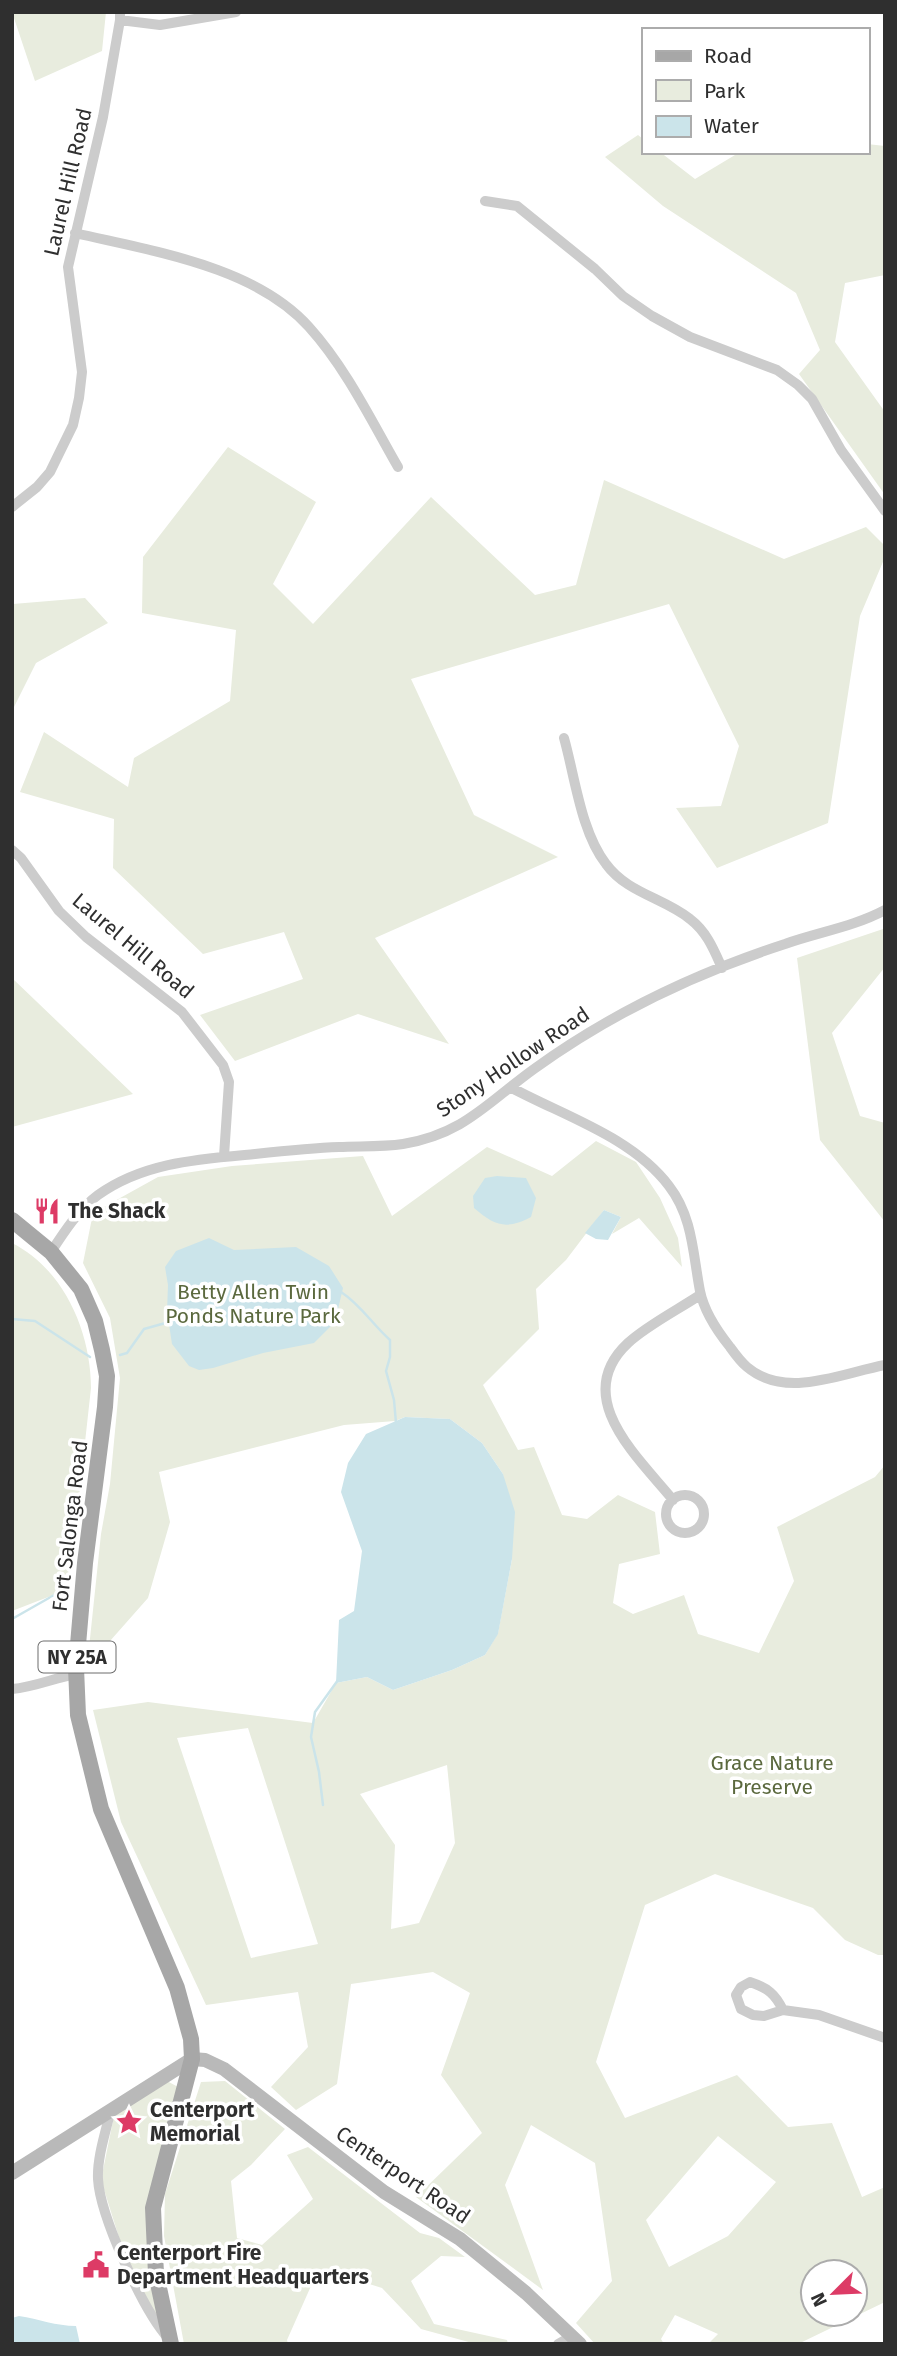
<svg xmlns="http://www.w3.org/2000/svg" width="897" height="2356" viewBox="0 0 897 2356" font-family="'Fira Sans',sans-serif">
	<rect width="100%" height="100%" fill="#fff"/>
	<path fill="#e8ecde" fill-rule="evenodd" d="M 12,12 L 106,12 L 102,51 L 35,81 Z
		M 638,135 L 643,139 L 643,152 L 660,152 L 695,179 L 740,152 L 867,152 L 867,144 L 885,146 L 885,275 L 845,283 L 835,342 L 885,412 L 885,495 L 799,374 L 820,350 L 796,293 L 663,206 L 605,157 Z
		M 228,447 L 316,502 L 273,584 L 313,624 L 431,497 L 535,595 L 576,585 L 604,480 L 784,559 L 866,527 L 885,546 L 885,557 L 860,616 L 828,823 L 717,868 L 676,808 L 721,806 L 739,746 L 669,604 L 411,679 L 474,815 L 558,857 L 375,938 L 449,1044 L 358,1014 L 235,1061 L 200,1015 L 303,979 L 284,932 L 203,954 L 113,868 L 114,819 L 20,792 L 44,732 L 128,787 L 134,758 L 230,701 L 236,630 L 142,613 L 143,557 Z
		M 85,598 L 108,623 L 36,663 L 12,711 L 13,604 Z
		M 883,929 L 885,930 L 885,967 L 832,1033 L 860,1116 L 885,1123 L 885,1222 L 820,1140 L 797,958 Z
		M 12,978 L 133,1094 L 12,1127 Z
		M 596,1141 L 636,1162 L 660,1198 L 678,1238 L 682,1267 L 639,1218 L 612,1234 L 621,1217 L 604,1210 L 566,1260 L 536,1289 L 539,1329 L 483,1385 L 518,1450 L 534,1447 L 562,1515 L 587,1519 L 618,1495 L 655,1512 L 660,1554 L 619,1564 L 613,1603 L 633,1614 L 684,1595 L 698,1634 L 759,1653 L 794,1581 L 777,1527 L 875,1477 L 885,1465 L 885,1955 L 878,1955 L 845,1940 L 813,1908 L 715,1874 L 645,1905 L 596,2062 L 625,2118 L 737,2075 L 788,2127 L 832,2123 L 862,2197 L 885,2187 L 885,2302 L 798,2344 L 708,2344 L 718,2334 L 675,2315 L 661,2339 L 664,2344 L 595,2344 L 576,2323 L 612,2281 L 595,2163 L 531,2125 L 505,2185 L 543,2290 L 416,2197 L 482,2133 L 441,2075 L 470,1993 L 433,1972 L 351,1984 L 337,2084 L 296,2110 L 271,2087 L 308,2047 L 298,1992 L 206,2005 L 121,1822 L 93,1710 L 148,1702 L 313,1723 L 336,1683 L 367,1677 L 393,1690 L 452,1670 L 485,1655 L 498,1633 L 512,1559 L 503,1474 L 482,1443 L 450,1419 L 405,1417 L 395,1421 L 344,1425 L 159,1472 L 170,1522 L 148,1598 L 87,1667 L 101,1534 L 110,1484 L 120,1378 L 110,1318 L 83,1263 L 93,1213 L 158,1177 L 232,1166 L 363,1156 L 392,1216 L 487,1147 L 552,1176 ZM 248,1728 L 318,1944 L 251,1958 L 177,1738 ZM 447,1765 L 455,1843 L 419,1923 L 391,1929 L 395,1845 L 360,1794 ZM 718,2136 L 776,2182 L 728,2236 L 669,2267 L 646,2220 ZM 813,2272 L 855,2272 L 855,2314 L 813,2314 Z
		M 12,1243 C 64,1269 91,1332 91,1388 L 68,1596 L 56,1594 L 12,1611 Z
		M 167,2081 L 180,2088 L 150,2204 L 165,2331 L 127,2263 L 101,2180 L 114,2116 Z
		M 225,2081 L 285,2129 L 251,2165 L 231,2181 L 237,2238 L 262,2245 L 313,2199 L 287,2155 L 308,2147 L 420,2233 L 439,2238 L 465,2257 L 441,2256 L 411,2281 L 434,2324 L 507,2340 L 508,2344 L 476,2344 L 421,2329 L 382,2288 L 347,2277 L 315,2277 L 287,2340 L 288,2344 L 184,2344 L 164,2236 L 165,2194 L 201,2082 Z"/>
	<path fill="#cbe4ea" d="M 497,1176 L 526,1178 L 536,1198 L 531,1217 C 506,1230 495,1226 474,1208 L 473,1196 L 485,1178 Z
		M 604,1210 L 621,1217 L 608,1240 L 596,1239 L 585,1233 Z
		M 209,1238 L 234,1250 L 296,1247 L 329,1266 L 343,1288 L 335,1322 L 314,1343 L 263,1353 L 213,1368 L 199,1370 L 189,1366 L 172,1344 L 167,1311 L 168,1285 L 165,1267 L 176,1251 Z
		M 405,1417 L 450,1419 L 482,1443 L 503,1474 L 515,1512 L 512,1559 L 498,1634 L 485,1655 L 452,1670 L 393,1690 L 367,1677 L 336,1683 L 339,1620 L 354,1611 L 362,1551 L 341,1492 L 348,1463 L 366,1434 Z
		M 19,2316 C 39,2319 56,2326 76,2326 L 80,2344 L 12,2344 L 12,2318 Z"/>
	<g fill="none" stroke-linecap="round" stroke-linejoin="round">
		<path stroke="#cbe4ea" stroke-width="2.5" d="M 341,1292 C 361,1305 372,1324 390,1340 L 390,1357 L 386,1371 L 394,1400 L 396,1423
			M 12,1319 L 35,1321 L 90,1357
			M 120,1355 L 127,1353 L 144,1329 L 169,1322
			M 12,1619 L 63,1590
			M 323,1805 L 319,1772 L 311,1737 L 315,1712 L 338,1680"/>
		<path stroke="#ccc" stroke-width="10" d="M 120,20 L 160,25 L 236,12
			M 485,201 L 517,206 L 595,269 L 623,296 L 652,316 L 690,337 L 777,370 L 798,385 L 812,399 L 841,450 L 885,511
			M 75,233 C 151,251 255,266 309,327 C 346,368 371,420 398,467
			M 12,507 L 37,487 L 50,472 L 73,425 L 79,398 L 82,372 L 68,267 L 103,117 L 120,20 L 120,12
			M 564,738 C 575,777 581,832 606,864 C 627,893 664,898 690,919 C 707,932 714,950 722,968
			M 12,850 L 21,858 L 59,911 L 86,937 L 182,1012 L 223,1065 L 229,1082 L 224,1156
			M 512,1088 C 564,1116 632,1137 669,1186 C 693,1217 693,1255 700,1291 C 704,1311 718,1332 730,1347 C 735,1354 741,1362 747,1367 C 786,1400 842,1373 885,1365
			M 51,1252 C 64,1232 79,1209 98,1195 C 144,1162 200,1159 255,1154 C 283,1151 311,1148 339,1147 C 360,1146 382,1147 403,1144 C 464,1134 488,1102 534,1069 C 610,1014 696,973 785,944 C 819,932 853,927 885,910
			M666 1514a19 19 0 1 1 38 0a19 19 0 1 1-38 0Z
			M 673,1500 C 638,1457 570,1397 628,1343 C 646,1326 679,1309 700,1295
			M 12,1689 C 35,1687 54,1678 76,1674
			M 783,2010 C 775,1994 768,1988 750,1982 L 741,1987 L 736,1995 L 741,2009 L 753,2015 L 764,2016 L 783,2010 L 819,2015 L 885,2038
			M 111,2109 C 106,2131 97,2157 98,2179 C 100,2216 143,2310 168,2338
			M 558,2344 L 572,2336"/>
		<path stroke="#b9b9b9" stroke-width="14" d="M 12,2173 L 192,2059 L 205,2060 L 224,2069 L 384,2192 L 460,2239 L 526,2293 L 580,2344"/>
		<path stroke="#a7a7a7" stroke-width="16" d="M 12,1220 L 51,1252 L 81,1289 L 95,1321 L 102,1350 L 107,1376 L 105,1407 L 85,1563 L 76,1668 L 78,1715 L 101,1809 L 177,1988 L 191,2039 L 192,2059 L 153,2208 L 156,2274 L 171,2344"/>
	</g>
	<defs>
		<g id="restaurant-bare" transform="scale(2.1)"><path d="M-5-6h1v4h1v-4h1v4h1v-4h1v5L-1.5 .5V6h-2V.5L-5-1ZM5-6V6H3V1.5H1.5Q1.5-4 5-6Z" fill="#dd3b66" stroke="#fff" stroke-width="2.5" paint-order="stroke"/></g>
		<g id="sight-bare" transform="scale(2.1)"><path d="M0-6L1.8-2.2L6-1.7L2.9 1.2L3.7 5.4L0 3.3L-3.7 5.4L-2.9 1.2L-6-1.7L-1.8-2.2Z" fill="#dd3b66" stroke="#fff" stroke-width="2.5" paint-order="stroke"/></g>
		<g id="civic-bare" transform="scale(2.1)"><path d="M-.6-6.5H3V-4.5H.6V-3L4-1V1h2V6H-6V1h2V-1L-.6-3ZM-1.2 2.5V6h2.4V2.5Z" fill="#dd3b66" stroke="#fff" stroke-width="2.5" paint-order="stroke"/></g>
	</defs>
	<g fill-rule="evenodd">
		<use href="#restaurant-bare" x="47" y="1211"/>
		<use href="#sight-bare" x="129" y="2122"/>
		<use href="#civic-bare" x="96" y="2265"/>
	</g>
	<g text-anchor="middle" stroke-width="7" stroke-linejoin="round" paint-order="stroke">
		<rect fill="#fff" stroke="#6d6d6d" stroke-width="2" x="38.5" y="1641.5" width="77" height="31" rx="5"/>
		<g font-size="19" font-weight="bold" fill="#2f2f2f">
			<text x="77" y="1664">NY 25A</text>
		</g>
		<g font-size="21" fill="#2f2f2f" stroke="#fff">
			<text transform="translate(68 182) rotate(-77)" y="7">Laurel Hill Road</text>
			<text transform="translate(133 946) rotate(40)" y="7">Laurel Hill Road</text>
			<text transform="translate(513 1062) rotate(-34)" y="7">Stony Hollow Road</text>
			<text transform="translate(70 1526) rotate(-83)" y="7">Fort Salonga Road</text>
			<text transform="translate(403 2175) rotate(34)" y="7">Centerport Road</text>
		</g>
		<g font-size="21" font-weight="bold" fill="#2f2f2f" stroke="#fff" text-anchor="start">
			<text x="68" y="1218">The Shack</text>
			<text x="150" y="2117">Centerport<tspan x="150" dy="24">Memorial</tspan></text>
			<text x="117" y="2260">Centerport Fire<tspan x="117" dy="24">Department Headquarters</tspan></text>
		</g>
		<g font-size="21" fill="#5b693e" stroke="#fff">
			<text x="253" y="1299">Betty Allen Twin<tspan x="253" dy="24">Ponds Nature Park</tspan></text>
			<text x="772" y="1770">Grace Nature<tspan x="772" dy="24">Preserve</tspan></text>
		</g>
	</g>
	<rect width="897" height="2356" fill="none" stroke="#2f2f2f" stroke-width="28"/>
	<rect x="642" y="28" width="228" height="126" fill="#ffffff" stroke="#acacac" stroke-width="2"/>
	<rect x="656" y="51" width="35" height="10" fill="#a7a7a7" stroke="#acacac" stroke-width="2"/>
	<text x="704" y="63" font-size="21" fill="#2f2f2f">Road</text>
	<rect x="656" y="80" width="35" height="21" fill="#e8ecde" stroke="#acacac" stroke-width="2"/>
	<text x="704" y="98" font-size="21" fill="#2f2f2f">Park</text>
	<rect x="656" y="116" width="35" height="21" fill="#cbe4ea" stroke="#acacac" stroke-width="2"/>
	<text x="704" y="133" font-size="21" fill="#2f2f2f">Water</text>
	<g transform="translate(834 2293) rotate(246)"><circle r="33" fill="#ffffff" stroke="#acacac" stroke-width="2"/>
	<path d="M0-5L12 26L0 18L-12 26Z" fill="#dd3b66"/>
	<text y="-10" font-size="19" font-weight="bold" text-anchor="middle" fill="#2f2f2f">N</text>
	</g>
</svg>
